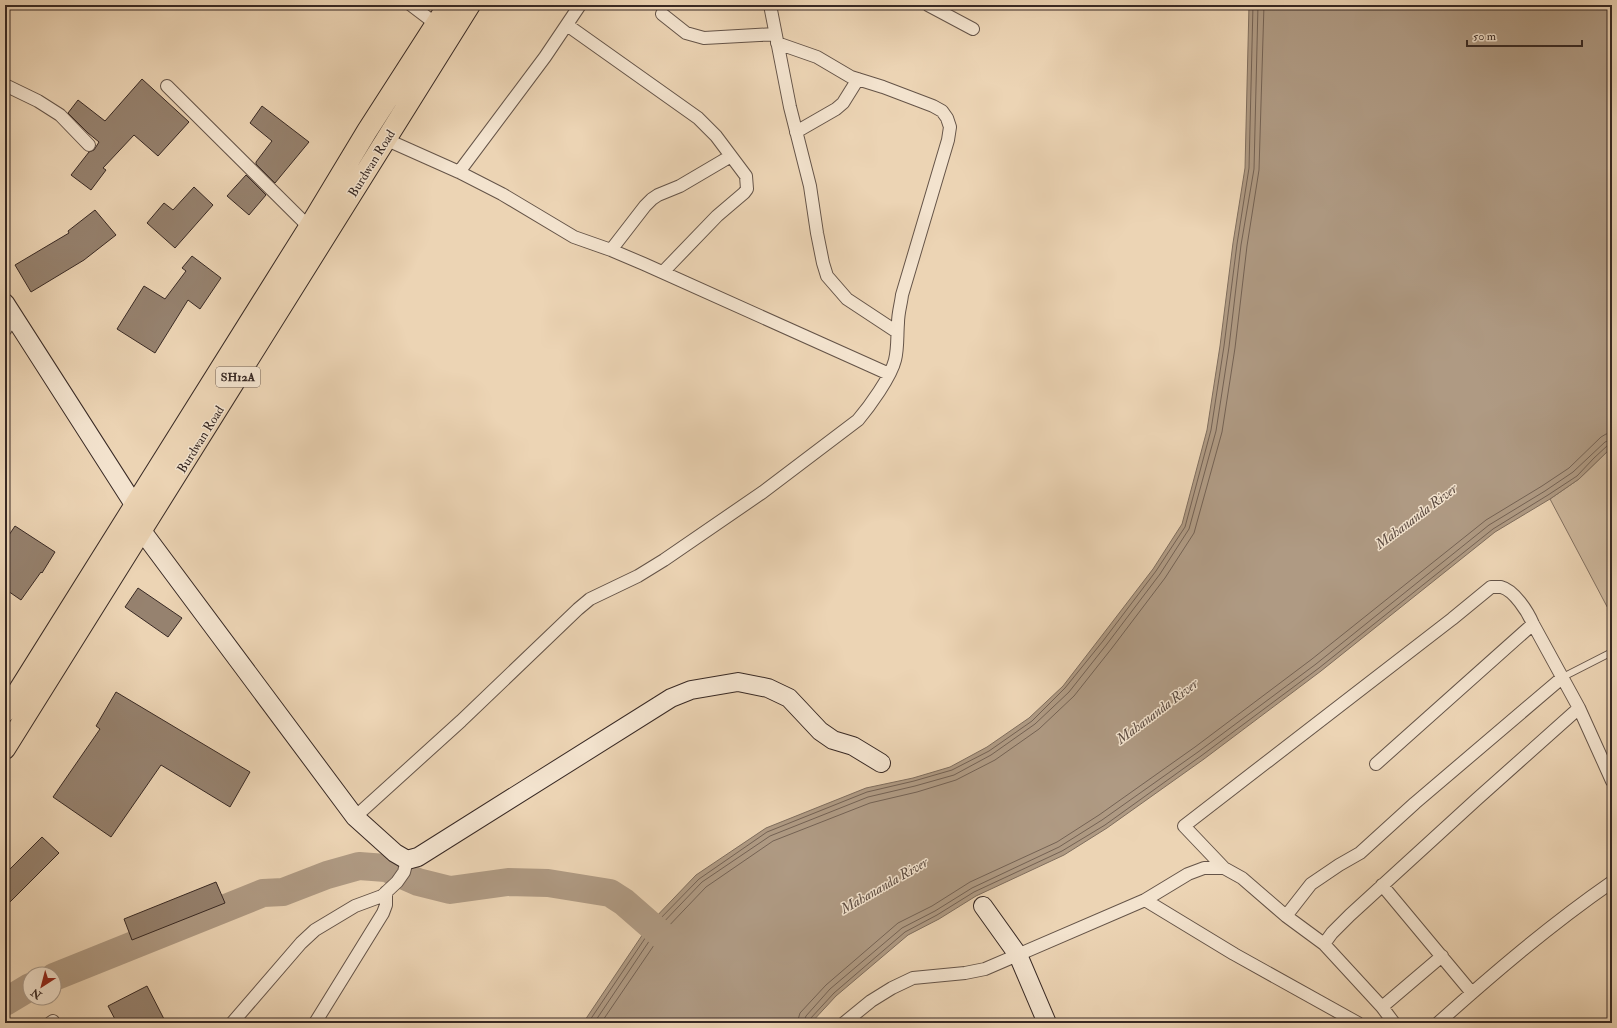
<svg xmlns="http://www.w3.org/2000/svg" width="1617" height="1028" viewBox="0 0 1617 1028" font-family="'IM FELL Double Pica',serif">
	<rect width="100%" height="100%" fill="#ecd4b4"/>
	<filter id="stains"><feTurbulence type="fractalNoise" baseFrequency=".005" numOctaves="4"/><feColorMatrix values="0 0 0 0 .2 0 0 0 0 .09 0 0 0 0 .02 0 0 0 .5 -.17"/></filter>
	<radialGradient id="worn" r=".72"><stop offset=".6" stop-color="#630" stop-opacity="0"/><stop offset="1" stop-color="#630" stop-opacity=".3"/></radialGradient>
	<path fill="#cdb79c" stroke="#827060" d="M 1612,447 L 1612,616 L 1550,499 L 1579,479 Z"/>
	<path fill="#af9a83" stroke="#7f6d5d" d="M 1249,5 L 1612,5 L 1612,447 L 1579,479 L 1550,499 L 1495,532 L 1321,671 L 1204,759 L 1107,828 L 1064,855 L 976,896 L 939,919 L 908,935 L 836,996 L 811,1023 L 583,1023 L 651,922 L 696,875 L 766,828 L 866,788 L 913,778 L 950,767 L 987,747 L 1029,718 L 1063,686 L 1100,638 L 1153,569 L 1182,524 L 1207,430 L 1220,346 L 1233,243 L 1245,168 Z"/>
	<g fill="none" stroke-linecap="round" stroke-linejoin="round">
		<path stroke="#746254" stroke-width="1" d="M 588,1023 L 654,925 L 699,879 L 767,832 L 867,792 L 914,781 L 952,770 L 989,751 L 1032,721 L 1065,688 L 1103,641 L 1156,571 L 1185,527 L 1211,430 L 1224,346 L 1237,244 L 1249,168 L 1253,5
			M 594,1023 L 658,928 L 702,882 L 770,836 L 868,797 L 915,786 L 954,775 L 991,755 L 1035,724 L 1069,692 L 1107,644 L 1160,574 L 1189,529 L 1216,431 L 1229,347 L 1241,245 L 1254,169 L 1258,5
			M 601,1023 L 663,932 L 706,887 L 773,841 L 870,803 L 917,792 L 956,780 L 995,760 L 1039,729 L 1074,696 L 1112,648 L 1165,578 L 1194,533 L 1222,432 L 1235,348 L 1247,246 L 1259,170 L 1264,5
			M 797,1023 L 800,1013 L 826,985 L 898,923 L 932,906 L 970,882 L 1057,842 L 1099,815 L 1195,747 L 1312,659 L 1486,520 L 1542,486 L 1569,468 L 1601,437 L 1606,434 L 1612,433
			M 803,1023 L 806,1016 L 830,989 L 902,928 L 935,911 L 972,888 L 1059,847 L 1102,820 L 1198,752 L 1316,664 L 1489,525 L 1545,491 L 1573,472 L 1605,442 L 1612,439
			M 809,1023 L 810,1019 L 834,993 L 905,932 L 937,915 L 974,892 L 1062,851 L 1105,825 L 1201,756 L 1319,668 L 1493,529 L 1548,495 L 1577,476 L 1594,458 L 1608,445 L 1612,444"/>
		<path stroke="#af9a83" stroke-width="28" d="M 54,977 L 263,893 L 283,892 L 327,875 L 359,866 L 386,868 L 418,882 L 450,890 L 508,882 L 548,883 L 610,893 L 624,902 L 679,950
			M 5,1002 L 30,987"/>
	</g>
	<path fill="#96826f" stroke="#382924" d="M 142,79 L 189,122 L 158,156 L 134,135 L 103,168 L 106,170 L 91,190 L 71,175 L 89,152 L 94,150 L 99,142 L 88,133 L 68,113 L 78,100 L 105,121 Z
		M 262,106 L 309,142 L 275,183 L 256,164 L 256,162 L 272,141 L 250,123 Z
		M 246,175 L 266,195 L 249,215 L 227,196 Z
		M 194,187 L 213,205 L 175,248 L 147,223 L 164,203 L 173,210 Z
		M 95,210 L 116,235 L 84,260 L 31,292 L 15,265 L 69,233 L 68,231 Z
		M 192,256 L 221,278 L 200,309 L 188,300 L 155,353 L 117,329 L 144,286 L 165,299 L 186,271 L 182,268 Z
		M 15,526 L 55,552 L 42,573 L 41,572 L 21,600 L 5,589 L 5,541 Z
		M 138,588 L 182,618 L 168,637 L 125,607 Z
		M 116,692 L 250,772 L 230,807 L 161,765 L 111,837 L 53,797 L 100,729 L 96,726 Z
		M 42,837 L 59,853 L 5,907 L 5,874 Z
		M 216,882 L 225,903 L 132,940 L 124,919 Z
		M 147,986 L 164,1019 L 157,1023 L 117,1023 L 108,1006 Z"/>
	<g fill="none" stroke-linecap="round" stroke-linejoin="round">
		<g stroke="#655448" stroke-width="8">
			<path id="lane" d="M 1563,677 L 1612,652"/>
		</g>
		<g stroke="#655448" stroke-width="14">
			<path id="street" d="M 411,5 L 436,24
				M 770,5 L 790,107 L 810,186 L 817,233 L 823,263 L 827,276 L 847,299 L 897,332
				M 928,5 L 973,29
				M 662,14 L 686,33 L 704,38 L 775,34
				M 567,25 L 698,118 L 716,136 L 746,176 L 747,189 L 744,193 L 717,216 L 663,272
				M 5,85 L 38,101 L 60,115 L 89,145
				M 167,86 L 309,227
				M 796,132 L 836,109 L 843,103 L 858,79
				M 385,139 L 459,172 L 502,194 L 574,237 L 611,250 L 644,264 L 889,374
				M 459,172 L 545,57 L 580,5
				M 611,250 L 645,206 L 652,199 L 658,195 L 680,186 L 731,156
				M 5,330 L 13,318
				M 1376,764 L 1533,624
				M 355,817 L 461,721 L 578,609 L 590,599 L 638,576 L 664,560 L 763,492 L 858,420 C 869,407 891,377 895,360 C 898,348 897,335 898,323 C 898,313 901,304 902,295 L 948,140 L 950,127 L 947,118 L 942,111 L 933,106 L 883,87 L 851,77 L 817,57 L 777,43
				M 1224,868 L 1184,826 L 1452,619 L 1491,587 C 1494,587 1498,587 1501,587 C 1514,590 1528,612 1533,624 L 1579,708 L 1612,781
				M 1382,885 L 1472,993
				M 1145,900 L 1234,954 L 1358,1023
				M 1286,916 L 1311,884 L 1339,865 L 1360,853 L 1415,803 L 1563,677
				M 1324,944 L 1332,933 L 1350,915 L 1477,799 L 1579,708
				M 1382,1007 L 1442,956
				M 50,1023 L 53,1021
				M 232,1023 L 301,943 L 315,930 L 355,906 L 382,896 L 397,882 L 404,872 L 407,860
				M 315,1023 L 383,913 L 386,905 L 386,892
				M 844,1023 L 871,1001 L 892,988 L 913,978 L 965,973 L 985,969 L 1145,900 L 1188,874 L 1204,868 L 1224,868 L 1242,878 L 1286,916 L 1324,944 L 1382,1007 L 1394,1023
				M 1438,1023 C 1494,973 1550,925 1612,882"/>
		</g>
		<g stroke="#382924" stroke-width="20">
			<path id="secondary" d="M 5,303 L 135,506
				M 142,531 L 355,817 L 395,853 L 407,860 L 418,857 L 671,698 L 691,690 L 738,682 L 768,688 L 789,698 L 820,731 L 833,740 L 853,746 L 881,763
				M 983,906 L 1018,955 L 1047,1023"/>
		</g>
		<g stroke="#382924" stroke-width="22">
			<path id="primary" d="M 5,712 L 309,227 L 367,131 L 448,5
				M 5,749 L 470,5"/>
		</g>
		<use href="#lane" stroke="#f3e3ce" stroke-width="6"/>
		<use href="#street" stroke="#f3e3ce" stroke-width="12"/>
		<use href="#secondary" stroke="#f3e3ce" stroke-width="18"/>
		<use href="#primary" stroke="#ecd4b4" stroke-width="20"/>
	</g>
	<g text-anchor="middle" stroke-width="3" stroke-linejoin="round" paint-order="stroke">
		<rect fill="#f3e3ce" stroke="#706157" stroke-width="1" x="216" y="367" width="44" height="20" rx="3"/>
		<g font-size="12" font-weight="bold" fill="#382924">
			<text x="238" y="381">SH12A</text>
		</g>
		<g font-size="13" fill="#382924" stroke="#f3e3ce">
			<text transform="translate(371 163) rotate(-58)" y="5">Burdwan Road</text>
			<text transform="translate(200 439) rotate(-58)" y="5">Burdwan Road</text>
		</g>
		<g font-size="14" font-style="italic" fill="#5c4b40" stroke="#f3e3ce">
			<text transform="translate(1416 516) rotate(-37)" y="5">Mahananda River</text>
			<text transform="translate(1157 711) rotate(-37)" y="5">Mahananda River</text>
			<text transform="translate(884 885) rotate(-30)" y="5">Mahananda River</text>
		</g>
	</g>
	<rect width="1617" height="1028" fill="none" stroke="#ecd4b4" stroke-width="20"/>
	<rect x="6" y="6" width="1605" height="1016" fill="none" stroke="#382924" stroke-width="2"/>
	<rect x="10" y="10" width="1597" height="1008" fill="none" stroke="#382924"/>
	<g transform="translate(42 986) rotate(216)"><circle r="19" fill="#f3e3ce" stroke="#a8998a"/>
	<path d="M0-3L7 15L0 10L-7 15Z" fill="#8f2418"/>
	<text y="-6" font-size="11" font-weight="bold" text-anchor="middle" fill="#382924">N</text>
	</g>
	<path d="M1467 40v6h115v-6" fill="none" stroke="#382924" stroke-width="2"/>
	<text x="1473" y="40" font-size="12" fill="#382924" stroke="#f3e3ce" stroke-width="3" paint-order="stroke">50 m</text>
	<rect width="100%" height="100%" filter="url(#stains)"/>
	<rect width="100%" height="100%" fill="url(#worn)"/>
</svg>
